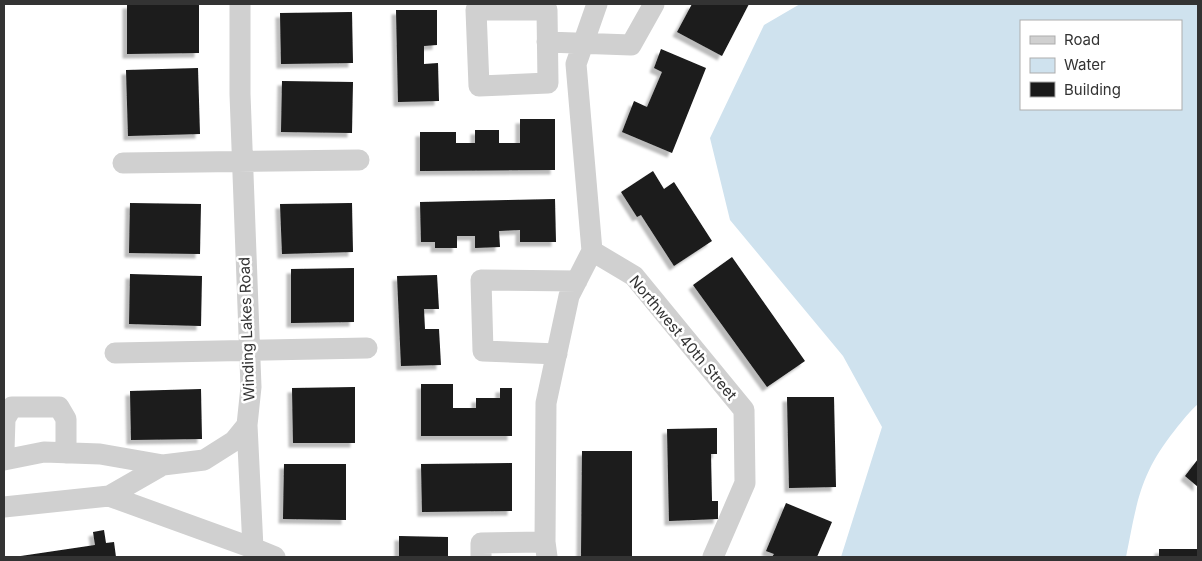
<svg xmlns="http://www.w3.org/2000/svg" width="1202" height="561" viewBox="0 0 1202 561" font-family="Inter,sans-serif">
	<defs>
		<filter id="shadow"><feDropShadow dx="-4.5" dy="4.5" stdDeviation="1" flood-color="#0004"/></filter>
	</defs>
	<rect width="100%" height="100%" fill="#fff"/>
	<path fill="#cfe2ee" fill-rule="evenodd" d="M 800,4 L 1198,4 L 1198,404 C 1190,411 1182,421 1175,430 C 1139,475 1137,503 1126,557 L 841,557 L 882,427 L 843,356 L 730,220 L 710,138 L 764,25 ZM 1021,21 L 1181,21 L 1181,109 L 1021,109 Z"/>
	<path fill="#1a1a1a" filter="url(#shadow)" d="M 127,4 L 199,4 L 199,53 L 127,54 Z
		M 692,4 L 749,4 L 722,56 L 677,32 Z
		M 396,10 L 437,10 L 437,45 L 424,46 L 424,64 L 438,63 L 439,101 L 398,102 Z
		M 352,12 L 353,63 L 281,64 L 280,13 Z
		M 661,49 L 706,68 L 672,153 L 622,132 L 634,101 L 647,107 L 662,72 L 654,68 Z
		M 198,68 L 200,134 L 128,136 L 126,70 Z
		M 282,81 L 353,82 L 352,133 L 281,132 Z
		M 520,119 L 555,119 L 555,170 L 420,171 L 420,132 L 456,132 L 456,143 L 475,143 L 475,130 L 499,130 L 499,143 L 520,143 Z
		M 653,171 L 664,189 L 674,182 L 712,241 L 674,266 L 641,215 L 637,217 L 621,192 Z
		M 555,199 L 556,242 L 520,242 L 520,230 L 499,231 L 500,247 L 475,248 L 475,236 L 457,236 L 457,248 L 435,248 L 435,242 L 421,242 L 420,202 Z
		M 130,203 L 201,204 L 200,254 L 129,253 Z
		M 352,203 L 353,252 L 282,254 L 280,204 Z
		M 732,257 L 805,361 L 767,387 L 693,285 Z
		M 354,268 L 354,322 L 291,323 L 291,269 Z
		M 130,274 L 202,276 L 201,326 L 129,324 Z
		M 437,275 L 439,309 L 424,309 L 425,329 L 439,329 L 441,365 L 401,366 L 397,276 Z
		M 421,384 L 453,384 L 453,408 L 476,408 L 476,398 L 500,398 L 500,388 L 512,388 L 512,436 L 421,436 Z
		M 355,387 L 355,443 L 293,443 L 292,388 Z
		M 201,389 L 202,439 L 131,440 L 130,391 Z
		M 787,397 L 834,397 L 836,487 L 789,488 Z
		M 717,428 L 717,454 L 711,454 L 712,501 L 718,501 L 718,519 L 669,521 L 667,429 Z
		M 582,451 L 632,451 L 632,557 L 581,557 Z
		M 1198,459 L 1198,487 L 1185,476 Z
		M 512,463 L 512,511 L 422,512 L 421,464 Z
		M 284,464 L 346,464 L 346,520 L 283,519 Z
		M 786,503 L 832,522 L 817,557 L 772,557 L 774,554 L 766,551 Z
		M 104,530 L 106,543 L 114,542 L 116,557 L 14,557 L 95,545 L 93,532 Z
		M 399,536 L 448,537 L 448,557 L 399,557 Z
		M 1159,549 L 1198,549 L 1198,557 L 1159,557 Z"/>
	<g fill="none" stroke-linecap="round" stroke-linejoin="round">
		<path stroke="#d0d0d0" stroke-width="21" d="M 476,10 L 547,10 L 548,83 L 479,86 Z
			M 547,42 L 631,45 L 654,4
			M 123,163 L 359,160
			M 592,251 L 576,64 L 597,4
			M 115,353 L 367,348
			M 557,354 L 483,351 L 481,280 L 577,281
			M 247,425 L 253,548 L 275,557
			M 4,451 L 5,419 L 12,407 L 59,407 L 66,419 L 66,453
			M 4,460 L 44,452 L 100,454 L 163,465 L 204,460 L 234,441 L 247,425 L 251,387 L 240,94 L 240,4
			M 163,465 L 109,496 L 253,548
			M 4,507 L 109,496
			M 481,557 L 481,543 L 545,542
			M 547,557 L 545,542 L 546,403 L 569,296 L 592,251 L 634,276 L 744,410 L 745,483 L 713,557"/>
	</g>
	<g text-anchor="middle" stroke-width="5" stroke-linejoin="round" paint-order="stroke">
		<g font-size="15" fill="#333" stroke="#fff">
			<text transform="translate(247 329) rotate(-92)" y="5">Winding Lakes Road</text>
			<text transform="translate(683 338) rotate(50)" y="5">Northwest 40th Street</text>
		</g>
	</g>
	<rect width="1202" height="561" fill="none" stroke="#333333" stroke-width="10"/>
	<rect x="1020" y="20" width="162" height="90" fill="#ffffff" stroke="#adadad"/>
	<rect x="1030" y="36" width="25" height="8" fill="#d0d0d0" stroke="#adadad"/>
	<text x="1064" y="45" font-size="15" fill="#333333">Road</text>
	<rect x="1030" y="58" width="25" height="15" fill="#cfe2ee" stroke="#adadad"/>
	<text x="1064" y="70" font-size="15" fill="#333333">Water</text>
	<rect x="1030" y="82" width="25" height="15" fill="#1a1a1a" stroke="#adadad"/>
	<text x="1064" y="95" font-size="15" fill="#333333">Building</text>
</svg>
